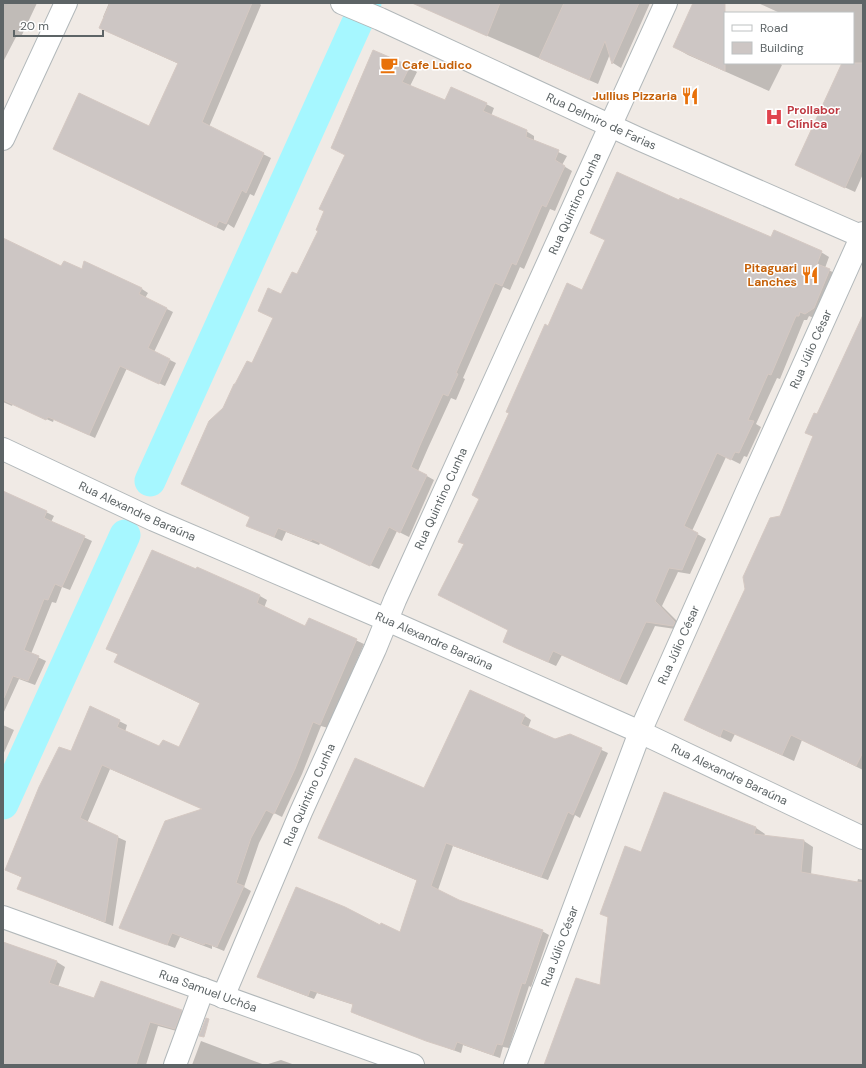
<svg xmlns="http://www.w3.org/2000/svg" width="866" height="1068" viewBox="0 0 866 1068" font-family="'DM Sans',sans-serif">
	<rect width="100%" height="100%" fill="#f0eae5"/>
	<path fill="#0003" d="M 3,3 L 37,3 L 21,37 L 17,35 L 3,62 Z
		M 109,3 L 259,3 L 261,5 L 209,127 L 271,158 L 254,196 L 250,194 L 234,228 L 228,224 L 224,231 L 54,149 L 149,128 L 179,64 L 108,32 L 105,18 L 103,17 Z
		M 419,3 L 650,3 L 621,68 L 613,63 L 610,54 L 598,84 L 435,13 Z
		M 758,3 L 863,3 L 863,174 L 855,192 L 796,165 L 843,63 L 853,63 L 853,13 L 780,13 Z
		M 725,35 L 725,63 L 779,63 L 782,65 L 769,91 L 688,55 L 674,47 Z
		M 409,67 L 417,72 L 410,86 L 445,101 L 486,104 L 494,108 L 491,116 L 526,131 L 534,136 L 534,141 L 567,156 L 562,165 L 572,171 L 555,211 L 550,209 L 524,269 L 520,267 L 510,290 L 503,287 L 463,378 L 465,379 L 456,400 L 451,398 L 428,448 L 418,471 L 434,480 L 409,537 L 397,531 L 379,569 L 320,543 L 319,545 L 286,532 L 282,541 L 247,525 L 251,517 L 224,408 L 252,364 L 274,318 L 282,296 L 298,275 Z
		M 680,201 L 771,238 L 821,252 L 829,257 L 825,268 L 838,275 L 814,318 L 809,316 L 807,320 L 804,320 L 780,379 L 777,378 L 756,424 L 761,427 L 747,457 L 744,456 L 740,464 L 726,457 L 692,531 L 706,539 L 690,574 L 678,572 L 662,606 L 683,627 L 682,630 L 655,626 L 627,685 L 562,655 L 556,666 L 512,646 L 509,630 L 439,595 L 465,544 L 480,499 L 549,327 L 583,291 Z
		M 3,240 L 62,267 L 83,270 L 85,262 L 142,289 L 148,293 L 145,298 L 173,312 L 154,352 L 176,363 L 165,386 L 127,368 L 95,438 L 54,419 L 53,422 L 13,404 L 12,406 L 3,402 Z
		M 863,330 L 863,770 L 802,740 L 794,761 L 735,734 L 731,742 L 696,726 L 814,437 L 807,433 Z
		M 3,492 L 46,512 L 54,516 L 51,522 L 92,541 L 70,590 L 62,587 L 56,603 L 52,602 L 31,654 L 46,661 L 35,685 L 19,679 L 3,714 Z
		M 197,568 L 260,596 L 267,600 L 264,608 L 306,627 L 309,619 L 364,644 L 328,728 L 321,726 L 302,774 L 282,817 L 274,813 L 259,843 L 244,887 L 251,891 L 224,951 L 212,946 L 212,949 L 180,937 L 175,948 L 128,931 L 121,927 L 203,809 L 110,769 L 87,823 L 126,841 L 113,926 L 26,892 L 19,888 L 23,878 L 6,870 L 71,752 L 119,721 L 127,725 L 125,732 L 160,747 L 179,748 L 201,704 L 115,662 L 119,655 L 108,649 L 196,571 Z
		M 525,716 L 531,720 L 528,728 L 554,740 L 570,735 L 608,753 L 580,818 L 575,815 L 548,880 L 453,846 L 438,890 L 458,901 L 542,931 L 549,935 L 531,987 L 529,986 L 509,1048 L 503,1047 L 500,1058 L 463,1045 L 461,1053 L 358,1015 L 352,1012 L 354,1005 L 317,993 L 314,999 L 265,980 L 259,976 L 381,927 L 401,933 L 418,881 L 326,841 L 424,789 Z
		M 3,725 L 14,730 L 3,755 Z
		M 665,793 L 756,828 L 765,834 L 764,836 L 804,841 L 813,847 L 811,875 L 857,883 L 858,879 L 863,880 L 863,1065 L 551,1065 L 601,986 L 609,918 L 601,913 L 641,853 Z
		M 3,942 L 57,962 L 65,967 L 58,987 L 95,1000 L 182,1011 L 190,1016 L 184,1033 L 158,1026 L 146,1065 L 3,1065 Z
		M 201,1041 L 265,1065 L 192,1065 Z
		M 281,1060 L 295,1065 L 265,1065 Z"/>
	<g fill="none" stroke-linecap="round" stroke-linejoin="round">
		<path stroke="#a6f7ff" stroke-width="31" d="M 150,481 L 366,3
			M 3,804 L 125,535"/>
	</g>
	<path fill="#cdc6c4" stroke="#d5c9c3" d="M 110,3 L 252,3 L 202,122 L 264,153 L 246,193 L 242,190 L 226,224 L 219,221 L 216,227 L 53,149 L 79,93 L 149,126 L 178,63 L 99,28 Z
		M 412,3 L 500,3 L 487,36 Z
		M 564,3 L 639,3 L 612,64 L 605,41 L 589,80 L 539,58 Z
		M 693,3 L 725,3 L 725,71 L 673,47 Z
		M 373,50 L 410,66 L 402,82 L 445,100 L 451,87 L 487,103 L 483,111 L 527,130 L 526,137 L 559,150 L 555,160 L 565,166 L 546,207 L 542,205 L 516,265 L 512,263 L 502,286 L 495,283 L 456,373 L 458,374 L 448,396 L 443,394 L 421,443 L 411,467 L 427,475 L 400,533 L 389,527 L 370,566 L 312,539 L 311,541 L 278,528 L 274,537 L 246,526 L 250,517 L 181,484 L 209,421 L 223,408 L 234,384 L 235,384 L 247,361 L 252,363 L 273,318 L 258,311 L 268,288 L 281,294 L 292,272 L 297,274 L 318,231 L 316,230 L 324,211 L 319,209 L 345,155 L 331,148 Z
		M 842,63 L 863,63 L 863,148 L 845,188 L 795,165 Z
		M 617,172 L 679,200 L 680,198 L 771,237 L 774,230 L 822,251 L 817,264 L 830,269 L 814,308 L 805,314 L 800,312 L 799,316 L 796,316 L 771,375 L 768,374 L 748,420 L 754,421 L 739,453 L 735,452 L 731,460 L 717,453 L 684,526 L 698,533 L 682,570 L 669,568 L 655,601 L 675,622 L 673,626 L 646,622 L 619,681 L 553,651 L 548,662 L 516,648 L 503,642 L 508,630 L 438,595 L 464,544 L 458,542 L 479,499 L 472,495 L 509,413 L 506,412 L 545,324 L 548,326 L 567,283 L 582,290 L 605,240 L 590,233 Z
		M 3,238 L 61,266 L 64,261 L 82,269 L 84,261 L 142,288 L 139,294 L 167,308 L 148,348 L 170,359 L 159,384 L 120,366 L 89,435 L 48,417 L 46,420 L 3,400 Z
		M 863,315 L 863,752 L 856,766 L 791,735 L 782,755 L 723,729 L 720,737 L 684,720 L 745,589 L 743,577 L 770,518 L 780,516 L 813,436 L 805,433 L 814,413 L 817,414 Z
		M 3,491 L 47,511 L 44,518 L 85,536 L 62,587 L 55,584 L 48,600 L 44,599 L 24,650 L 39,656 L 28,681 L 13,676 L 4,698 L 3,698 Z
		M 152,550 L 196,569 L 197,567 L 260,595 L 257,603 L 305,626 L 309,618 L 357,639 L 320,725 L 313,722 L 295,769 L 274,814 L 266,810 L 251,838 L 236,883 L 244,886 L 217,947 L 205,943 L 204,945 L 172,933 L 167,945 L 119,928 L 165,821 L 202,809 L 102,765 L 80,818 L 118,836 L 105,922 L 17,889 L 22,877 L 5,870 L 39,787 L 59,747 L 71,751 L 90,706 L 120,720 L 117,727 L 159,746 L 163,740 L 179,747 L 200,703 L 114,662 L 118,654 L 106,649 Z
		M 470,690 L 525,715 L 521,724 L 555,739 L 570,734 L 602,748 L 573,815 L 568,812 L 541,877 L 446,843 L 431,886 L 459,900 L 543,930 L 525,984 L 522,983 L 502,1045 L 497,1044 L 493,1055 L 457,1042 L 454,1050 L 426,1041 L 351,1012 L 353,1004 L 310,990 L 308,996 L 257,977 L 296,887 L 345,907 L 380,925 L 381,923 L 400,932 L 417,880 L 318,838 L 355,758 L 424,788 Z
		M 664,792 L 756,827 L 754,834 L 804,840 L 801,872 L 863,883 L 863,1065 L 544,1065 L 576,978 L 600,985 L 608,917 L 600,914 L 625,846 L 641,852 Z
		M 3,942 L 57,961 L 49,983 L 94,998 L 101,981 L 182,1010 L 175,1029 L 150,1022 L 136,1065 L 3,1065 Z
		M 206,1018 L 209,1019 L 204,1037 L 199,1036 Z"/>
	<g fill="none" stroke-linecap="round" stroke-linejoin="round">
		<g stroke="#b2b8ba" stroke-width="24">
			<g id="minor">
				<path id="s1" d="M 342,3 L 380,19 L 639,139 L 863,237"/>
				<path d="M 3,139 L 66,3"/>
				<path id="s2" d="M 3,449 L 154,520 L 387,620 L 640,732 L 863,838"/>
				<path id="s3" d="M 3,917 L 413,1065"/>
				<path id="s4" d="M 223,997 L 301,812 L 375,649 L 395,600 L 666,3"/>
				<path d="M 175,1065 L 203,989"/>
				<path id="s5" d="M 515,1065 L 640,732 L 747,491 L 863,233"/>
			</g>
		</g>
		<use href="#minor" stroke="#fff" stroke-width="22"/>
	</g>
	<defs>
		<g id="cafe-bare" transform="scale(1.38)"><path d="M-5.5-4.5H6V0H3Q3 3.5 0 3.5H-2.5Q-5.5 3.5-5.5 0ZM3-3.2v2h1.7v-2ZM-6 4.5H4V6H-6Z" fill="#e8710a" stroke="#fff" stroke-width="2.5" paint-order="stroke"/></g>
		<g id="restaurant-bare" transform="scale(1.38)"><path d="M-5-6h1v4h1v-4h1v4h1v-4h1v5L-1.5 .5V6h-2V.5L-5-1ZM5-6V6H3V1.5H1.5Q1.5-4 5-6Z" fill="#e8710a" stroke="#fff" stroke-width="2.5" paint-order="stroke"/></g>
		<g id="hospital-bare" transform="scale(1.38)"><path d="M-5-5h3v3.5h4V-5h3V5h-3V1.5h-4V5h-3Z" fill="#e0444e" stroke="#fff" stroke-width="2.5" paint-order="stroke"/></g>
	</defs>
	<g fill-rule="evenodd">
		<use href="#cafe-bare" x="389" y="65"/>
		<use href="#restaurant-bare" x="690" y="96"/>
		<use href="#hospital-bare" x="774" y="117"/>
		<use href="#restaurant-bare" x="810" y="275"/>
	</g>
	<g text-anchor="middle" stroke-width="3" stroke-linejoin="round" paint-order="stroke">
		<g font-size="12" font-weight="bold" fill="#c56008" stroke="#fff" text-anchor="end">
			<text x="402" y="69" text-anchor="start">Cafe Ludico</text>
			<text x="677" y="100">Jullius Pizzaria</text>
			<text x="797" y="272">Pitaguari<tspan x="797" dy="14">Lanches</tspan></text>
		</g>
		<g font-size="12" font-weight="bold" fill="#be3a42" stroke="#fff" text-anchor="start">
			<text x="787" y="114">Prollabor<tspan x="787" dy="14">Clínica</tspan></text>
		</g>
		<g font-size="12" fill="#5d6466" stroke="#fff">
			<text dy="4" stroke="none"><textPath href="#s1" startOffset="285">Rua Delmiro de Farias</textPath></text>
			<text dy="4" stroke="none"><textPath href="#s4" startOffset="868">Rua Quintino Cunha</textPath></text>
			<text dy="4" stroke="none"><textPath href="#s5" startOffset="775">Rua Júlio César</textPath></text>
			<text dy="4" stroke="none"><textPath href="#s4" startOffset="544">Rua Quintino Cunha</textPath></text>
			<text dy="4" stroke="none"><textPath href="#s2" startOffset="148">Rua Alexandre Baraúna</textPath></text>
			<text dy="4" stroke="none"><textPath href="#s2" startOffset="472">Rua Alexandre Baraúna</textPath></text>
			<text dy="4" stroke="none"><textPath href="#s5" startOffset="451">Rua Júlio César</textPath></text>
			<text dy="4" stroke="none"><textPath href="#s2" startOffset="796">Rua Alexandre Baraúna</textPath></text>
			<text dy="4" stroke="none"><textPath href="#s4" startOffset="220">Rua Quintino Cunha</textPath></text>
			<text dy="4" stroke="none"><textPath href="#s5" startOffset="127">Rua Júlio César</textPath></text>
			<text dy="4" stroke="none"><textPath href="#s3" startOffset="218">Rua Samuel Uchôa</textPath></text>
		</g>
	</g>
	<rect width="866" height="1068" fill="none" stroke="#5d6466" stroke-width="8"/>
	<rect x="724" y="12" width="130" height="52" fill="#ffffff" stroke="#bec1c2"/>
	<rect x="732" y="25" width="20" height="6" fill="#ffffff" stroke="#bec1c2"/>
	<text x="760" y="32" font-size="12" fill="#5d6466">Road</text>
	<rect x="732" y="42" width="20" height="12" fill="#cdc6c4" stroke="#bec1c2"/>
	<text x="760" y="52" font-size="12" fill="#5d6466">Building</text>
	<path d="M14 30v6h89v-6" fill="none" stroke="#5d6466" stroke-width="2"/>
	<text x="20" y="30" font-size="12" fill="#5d6466" stroke="#ffffff" stroke-width="3" paint-order="stroke">20 m</text>
</svg>
